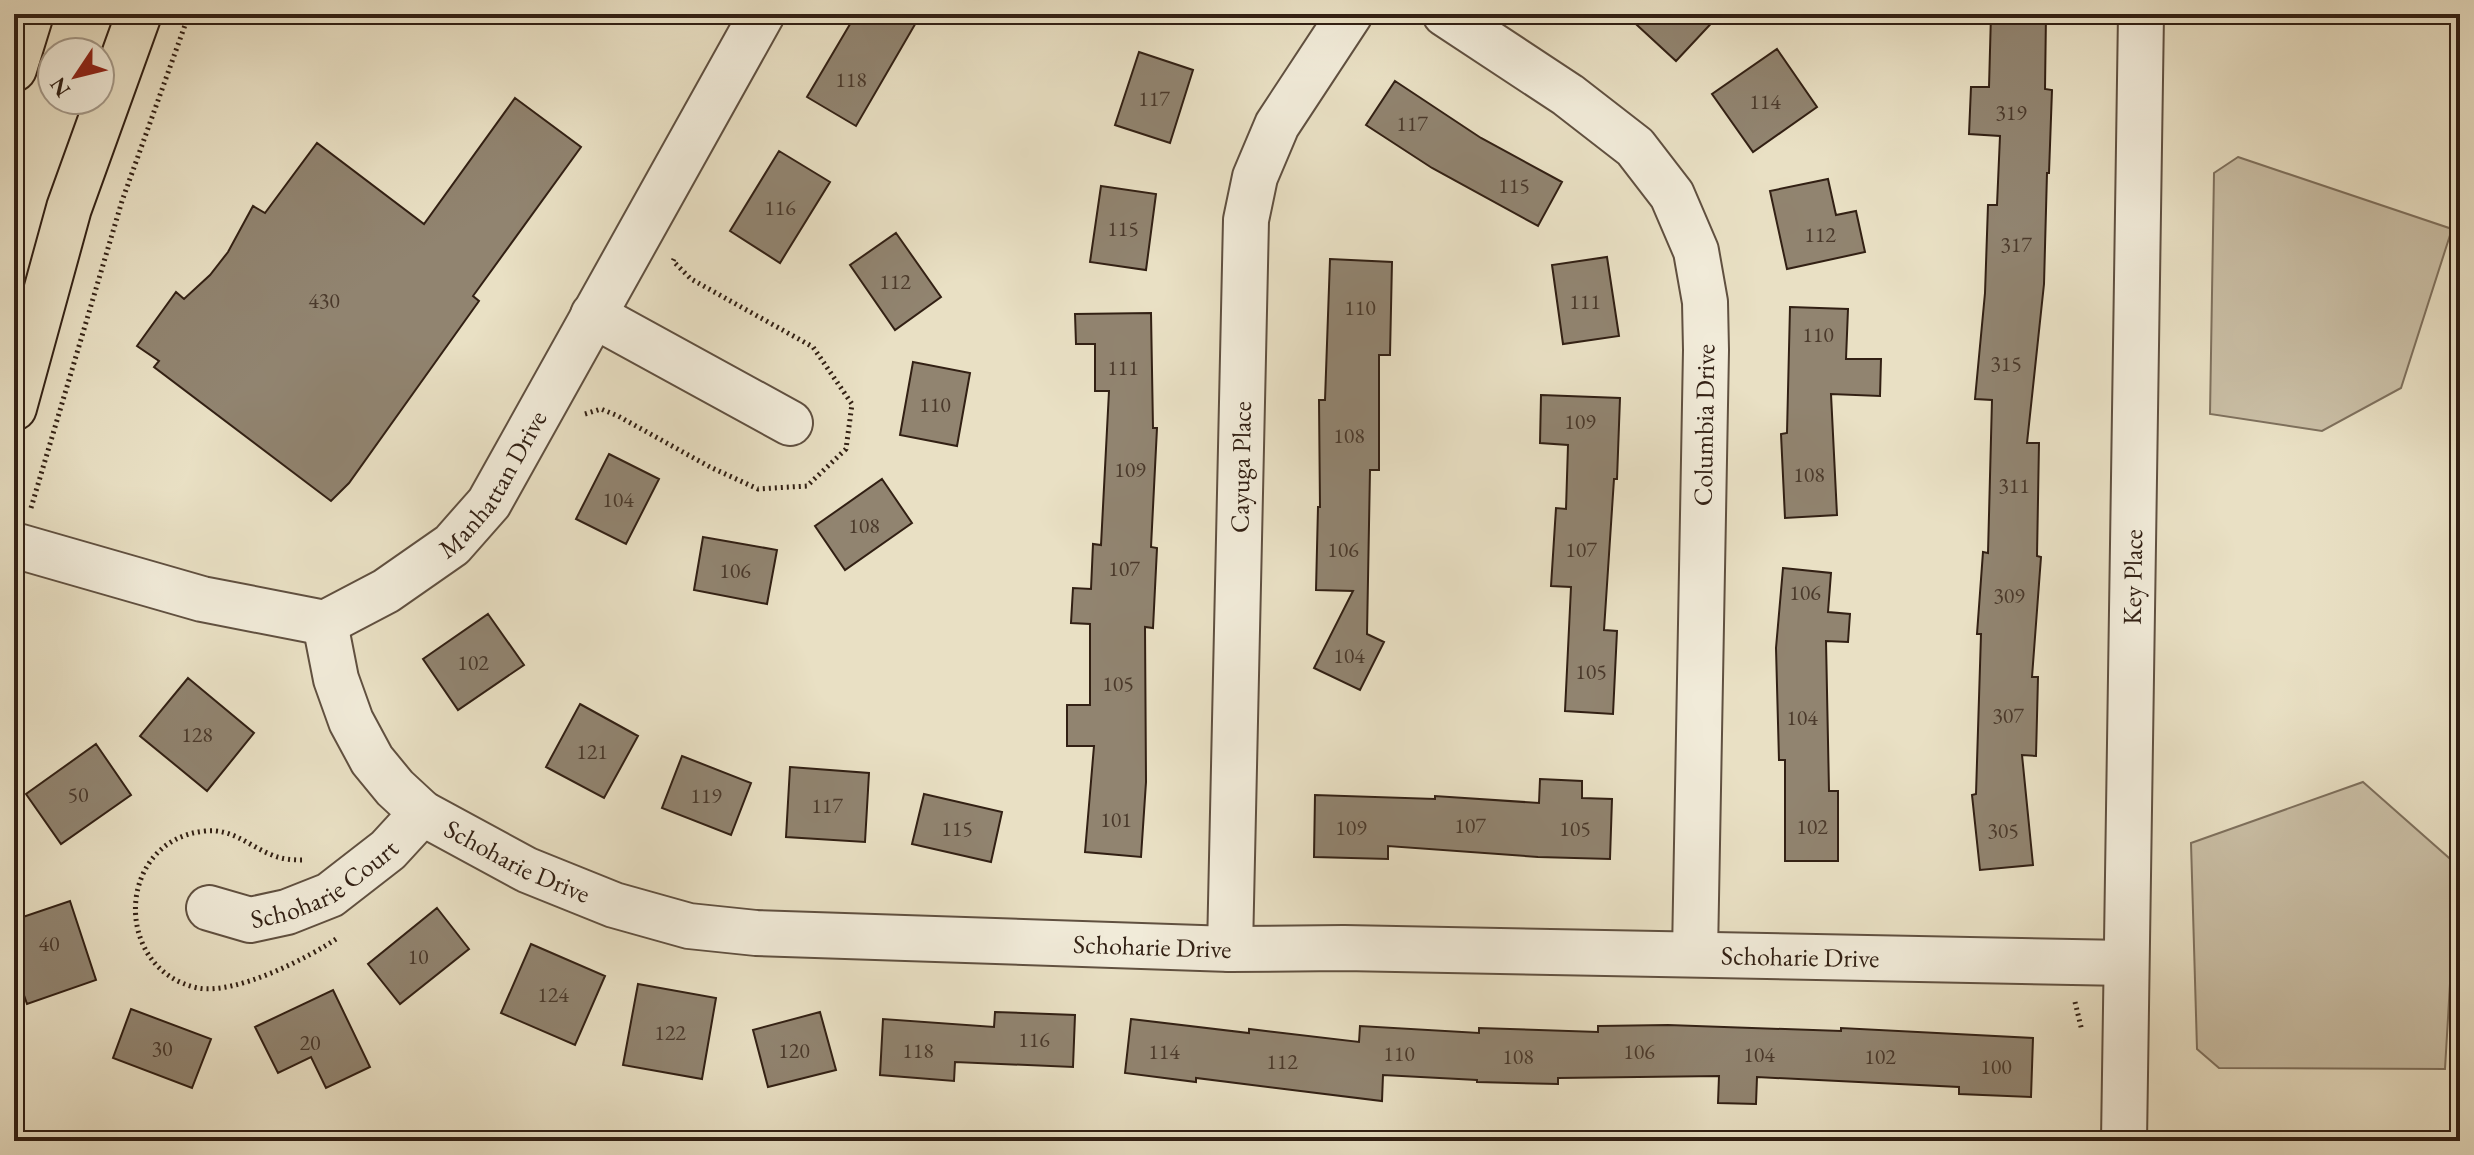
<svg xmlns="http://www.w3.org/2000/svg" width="2474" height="1155" viewBox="0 0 2474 1155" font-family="'EB Garamond',serif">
	<rect width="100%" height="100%" fill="#e9e0c4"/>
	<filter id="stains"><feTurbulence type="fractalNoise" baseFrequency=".0025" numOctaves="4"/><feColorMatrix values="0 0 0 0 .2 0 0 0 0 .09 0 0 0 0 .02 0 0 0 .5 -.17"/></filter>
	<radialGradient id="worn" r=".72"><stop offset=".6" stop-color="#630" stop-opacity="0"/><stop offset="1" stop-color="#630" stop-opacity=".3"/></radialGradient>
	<path fill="#cabfa6" stroke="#7e705d" stroke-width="2" d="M 2238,157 L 2452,229 L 2401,388 L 2322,431 L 2210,414 L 2214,173 Z
		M 2363,782 L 2457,865 L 2445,1069 L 2219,1068 L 2197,1049 L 2191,843 Z"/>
	<path fill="#918470" stroke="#322014" stroke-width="2" d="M 856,14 L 921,14 L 856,126 L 807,97 Z
		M 1625,14 L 1720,14 L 1676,61 Z
		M 1991,14 L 2046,14 L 2045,89 L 2052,90 L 2049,173 L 2047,173 L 2044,284 L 2027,443 L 2039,443 L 2037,556 L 2041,557 L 2032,677 L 2038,677 L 2036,756 L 2022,755 L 2033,865 L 1980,870 L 1972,795 L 1976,794 L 1981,634 L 1977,634 L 1983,552 L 1988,553 L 1992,400 L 1975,399 L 1985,293 L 1988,205 L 1997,205 L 2000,136 L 1969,134 L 1971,87 L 1989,87 Z
		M 1777,49 L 1817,107 L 1753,152 L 1712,94 Z
		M 1139,52 L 1193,70 L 1170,143 L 1115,125 Z
		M 1395,81 L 1481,138 L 1562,182 L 1538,226 L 1432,168 L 1366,125 Z
		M 515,98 L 581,147 L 473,296 L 479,301 L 349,483 L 331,501 L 154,367 L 159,361 L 137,346 L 176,292 L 184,299 L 210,275 L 228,252 L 253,206 L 265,213 L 317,143 L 424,224 Z
		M 779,151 L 830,182 L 780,263 L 730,231 Z
		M 1828,179 L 1836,215 L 1856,211 L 1865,252 L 1787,269 L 1770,191 Z
		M 1101,186 L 1156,194 L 1146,270 L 1090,262 Z
		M 896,233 L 941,297 L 895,330 L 850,265 Z
		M 1607,257 L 1619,336 L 1563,344 L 1552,265 Z
		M 1330,259 L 1392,262 L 1390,355 L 1379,355 L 1379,470 L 1370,470 L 1367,634 L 1384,642 L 1360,690 L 1314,668 L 1353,591 L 1316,590 L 1318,507 L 1320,507 L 1319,400 L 1325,400 Z
		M 1790,307 L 1848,309 L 1846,359 L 1881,359 L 1880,396 L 1831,394 L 1837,515 L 1785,518 L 1781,434 L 1787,433 Z
		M 1151,313 L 1153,428 L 1157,428 L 1151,547 L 1157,548 L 1153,628 L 1145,627 L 1146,782 L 1141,857 L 1085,852 L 1094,746 L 1067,746 L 1067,705 L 1090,705 L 1090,624 L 1071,623 L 1073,588 L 1091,589 L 1093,544 L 1101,545 L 1109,391 L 1095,391 L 1095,344 L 1076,344 L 1075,314 Z
		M 913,362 L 970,373 L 957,446 L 900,435 Z
		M 1541,395 L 1620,398 L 1617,479 L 1614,479 L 1604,630 L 1617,631 L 1613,714 L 1565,711 L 1571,587 L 1551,586 L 1556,508 L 1566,509 L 1568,445 L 1540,443 Z
		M 609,454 L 659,479 L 626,544 L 576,519 Z
		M 882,479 L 912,523 L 845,570 L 815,526 Z
		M 703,537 L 777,550 L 767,604 L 694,590 Z
		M 1783,568 L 1831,573 L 1828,612 L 1850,614 L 1848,642 L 1826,641 L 1829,791 L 1838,791 L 1838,861 L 1785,861 L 1785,760 L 1779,760 L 1776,648 Z
		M 488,614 L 524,665 L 458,710 L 423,659 Z
		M 188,678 L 254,733 L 207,791 L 140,736 Z
		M 580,704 L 638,736 L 604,798 L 546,767 Z
		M 96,744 L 131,795 L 61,844 L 26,794 Z
		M 682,756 L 751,783 L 731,835 L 662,808 Z
		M 790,767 L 869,773 L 865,842 L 786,837 Z
		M 1540,779 L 1582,781 L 1582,798 L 1612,799 L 1610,859 L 1538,857 L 1388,846 L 1388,859 L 1314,857 L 1315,795 L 1435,799 L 1435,796 L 1539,803 Z
		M 924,794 L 1002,812 L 991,862 L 912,844 Z
		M 70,901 L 96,980 L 27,1004 L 14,966 L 14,920 Z
		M 437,908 L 469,949 L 400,1004 L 368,964 Z
		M 531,944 L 605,976 L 575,1045 L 501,1013 Z
		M 638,984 L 716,998 L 702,1079 L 623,1065 Z
		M 333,990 L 370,1067 L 326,1088 L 311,1057 L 278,1073 L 255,1027 Z
		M 131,1009 L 211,1039 L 192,1088 L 113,1058 Z
		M 820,1012 L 836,1070 L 768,1087 L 753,1030 Z
		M 995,1012 L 1075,1015 L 1073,1067 L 955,1062 L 954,1081 L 880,1075 L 883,1019 L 994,1027 Z
		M 1131,1019 L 1249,1033 L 1249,1029 L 1359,1042 L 1360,1026 L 1479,1033 L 1479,1028 L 1598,1032 L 1598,1026 L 1668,1025 L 1841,1031 L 1841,1028 L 2033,1038 L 2031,1097 L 1959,1094 L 1959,1087 L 1757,1077 L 1756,1104 L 1718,1103 L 1719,1076 L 1558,1078 L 1558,1084 L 1477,1082 L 1477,1080 L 1383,1075 L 1382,1101 L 1196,1078 L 1196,1082 L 1125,1073 Z"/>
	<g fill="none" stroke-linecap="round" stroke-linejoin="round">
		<g stroke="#605040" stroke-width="48">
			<g id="minor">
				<path d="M 1445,14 L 1568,95 L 1635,147 L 1672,195 L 1696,251 L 1705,302 L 1706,350 L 1695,954"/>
				<path d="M 593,315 L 790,423"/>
				<path id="s1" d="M 14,545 L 202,599 L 325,623 L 386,591 L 452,545 L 489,503 L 762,14"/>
				<path id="s2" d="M 325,623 L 336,679 L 351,721 L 372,760 L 395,788 L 422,813 L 527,870 L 614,905 L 689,926 L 756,933 L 1230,949 L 1344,948 L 2126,963"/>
				<path id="s3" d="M 209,908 L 250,920 L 287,912 L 330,895 L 388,850 L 422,813"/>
				<path id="s4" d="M 1230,949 L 1246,220 L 1255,177 L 1277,125 L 1350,14"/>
				<path id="s5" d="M 2124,1141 L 2141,14"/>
			</g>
		</g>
		<g stroke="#322014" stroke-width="48">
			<path id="major" d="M 14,69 L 31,14
				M 14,408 L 69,208 L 139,14"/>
		</g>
		<path stroke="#322014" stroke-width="5" stroke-dasharray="2 4" stroke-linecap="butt" d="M 585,414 L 601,409 L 618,416 L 710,467 L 758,489 L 807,486 L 846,449 L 852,404 L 813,347 L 691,279 L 673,261 L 674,259
			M 31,508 L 122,201 L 189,14
			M 302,860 C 292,860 281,859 272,855 C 249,846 232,828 205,831 C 115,840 112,970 198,988 C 235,995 309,958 339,937
			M 2075,1002 L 2082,1031"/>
		<use href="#minor" stroke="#f1ebd9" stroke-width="44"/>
		<use href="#major" stroke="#e9e0c4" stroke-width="44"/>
	</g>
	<g text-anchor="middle" stroke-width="7" stroke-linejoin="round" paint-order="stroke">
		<g font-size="22" fill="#4a392b">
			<text x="851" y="87">118</text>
			<text x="1154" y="106">117</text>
			<text x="1765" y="109">114</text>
			<text x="2011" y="120">319</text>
			<text x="1412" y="131">117</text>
			<text x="1514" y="193">115</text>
			<text x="780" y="215">116</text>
			<text x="1123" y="236">115</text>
			<text x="1820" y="242">112</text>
			<text x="2016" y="252">317</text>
			<text x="895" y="289">112</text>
			<text x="324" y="308">430</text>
			<text x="1585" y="309">111</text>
			<text x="1360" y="315">110</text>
			<text x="1818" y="342">110</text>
			<text x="2006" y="371">315</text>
			<text x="1123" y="375">111</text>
			<text x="935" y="412">110</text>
			<text x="1580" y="429">109</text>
			<text x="1349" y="443">108</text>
			<text x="1130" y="477">109</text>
			<text x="1809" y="482">108</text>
			<text x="2014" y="493">311</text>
			<text x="618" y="507">104</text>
			<text x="864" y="533">108</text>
			<text x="1343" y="557">106</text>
			<text x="1581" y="557">107</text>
			<text x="1124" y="576">107</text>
			<text x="735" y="578">106</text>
			<text x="1805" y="600">106</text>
			<text x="2009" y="603">309</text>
			<text x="1349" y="663">104</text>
			<text x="473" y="670">102</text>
			<text x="1591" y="679">105</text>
			<text x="1118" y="691">105</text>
			<text x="2008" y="723">307</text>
			<text x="1802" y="725">104</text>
			<text x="197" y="742">128</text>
			<text x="592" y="759">121</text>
			<text x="78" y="802">50</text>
			<text x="706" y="803">119</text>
			<text x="827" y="813">117</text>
			<text x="1116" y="827">101</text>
			<text x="1470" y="833">107</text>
			<text x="1812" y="834">102</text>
			<text x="1351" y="835">109</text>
			<text x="957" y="836">115</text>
			<text x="1575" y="836">105</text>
			<text x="2003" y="838">305</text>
			<text x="49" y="951">40</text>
			<text x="418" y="964">10</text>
			<text x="553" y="1002">124</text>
			<text x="670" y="1040">122</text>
			<text x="1034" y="1047">116</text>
			<text x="310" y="1050">20</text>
			<text x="162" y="1056">30</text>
			<text x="794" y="1058">120</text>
			<text x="918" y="1058">118</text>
			<text x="1164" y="1059">114</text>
			<text x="1639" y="1059">106</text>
			<text x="1399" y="1061">110</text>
			<text x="1759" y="1062">104</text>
			<text x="1518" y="1064">108</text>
			<text x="1880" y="1064">102</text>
			<text x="1282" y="1069">112</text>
			<text x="1996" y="1074">100</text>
		</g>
		<g font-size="26" fill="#322014" stroke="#f1ebd9">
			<text transform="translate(1704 425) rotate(-89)" y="9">Columbia Drive</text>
			<text dy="9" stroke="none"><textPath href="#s4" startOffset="482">Cayuga Place</textPath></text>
			<text dy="9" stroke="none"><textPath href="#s1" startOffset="544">Manhattan Drive</textPath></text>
			<text dy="9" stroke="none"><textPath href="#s5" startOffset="564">Key Place</textPath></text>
			<text dy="9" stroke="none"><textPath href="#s2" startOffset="326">Schoharie Drive</textPath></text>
			<text dy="9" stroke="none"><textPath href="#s3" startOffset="126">Schoharie Court</textPath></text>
			<text dy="9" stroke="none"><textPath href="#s2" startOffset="974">Schoharie Drive</textPath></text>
			<text dy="9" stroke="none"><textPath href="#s2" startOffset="1622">Schoharie Drive</textPath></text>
		</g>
	</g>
	<rect width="2474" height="1155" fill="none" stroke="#e9e0c4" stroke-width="48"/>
	<rect x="16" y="16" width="2442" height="1123" fill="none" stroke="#322014" stroke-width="4"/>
	<rect x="24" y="24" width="2426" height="1107" fill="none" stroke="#322014" stroke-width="2"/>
	<g transform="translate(76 76) rotate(235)"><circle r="38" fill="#f1ebd9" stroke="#a59a8a" stroke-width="2"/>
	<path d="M0-6L14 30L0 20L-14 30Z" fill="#8f2418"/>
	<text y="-12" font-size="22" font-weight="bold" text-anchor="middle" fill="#322014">N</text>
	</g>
	<rect width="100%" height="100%" filter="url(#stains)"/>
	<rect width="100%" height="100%" fill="url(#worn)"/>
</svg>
